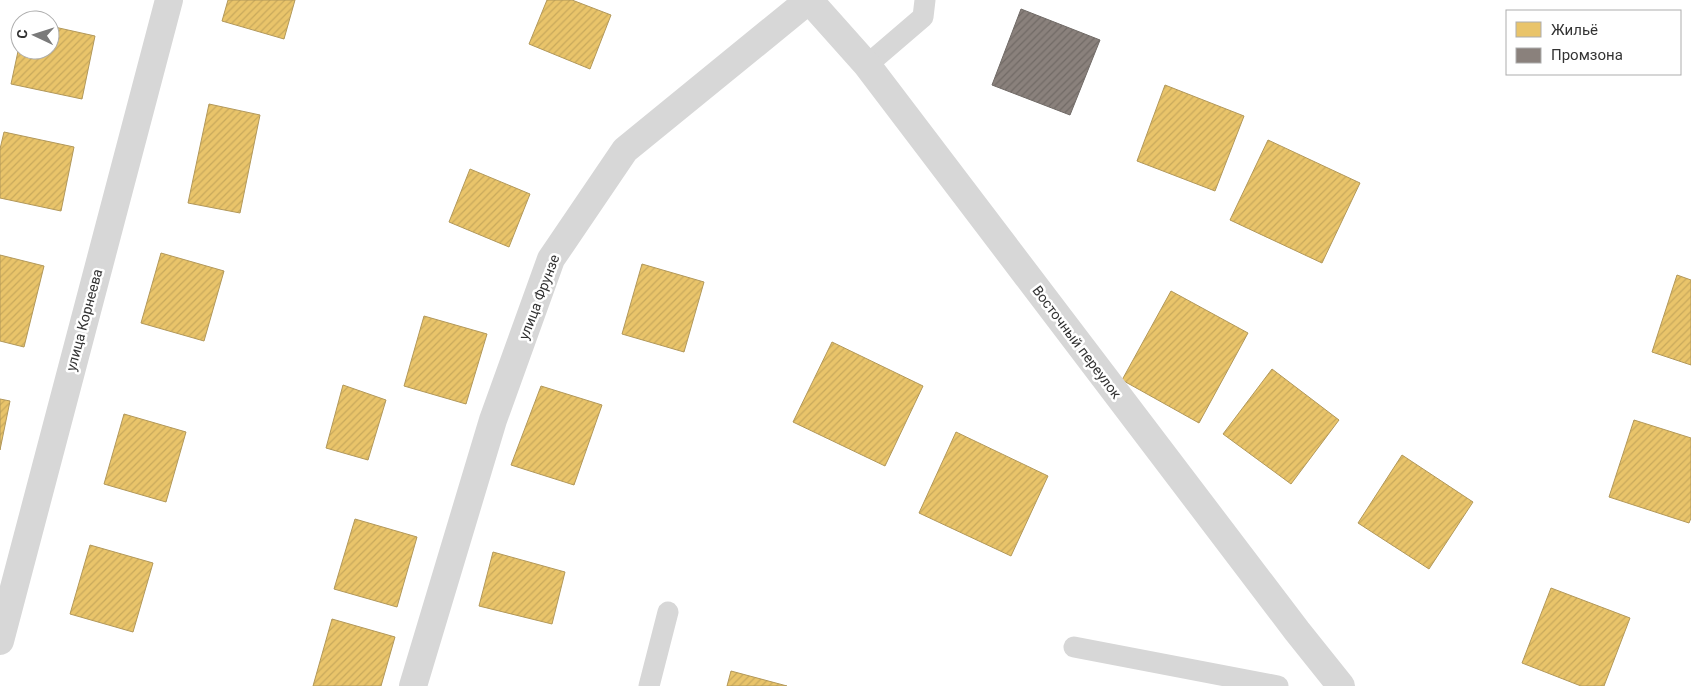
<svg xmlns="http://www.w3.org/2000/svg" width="1691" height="686" viewBox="0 0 1691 686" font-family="Roboto,sans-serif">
	<defs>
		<pattern id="homes-hatch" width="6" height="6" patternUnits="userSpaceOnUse" patternTransform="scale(1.25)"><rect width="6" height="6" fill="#e9c46a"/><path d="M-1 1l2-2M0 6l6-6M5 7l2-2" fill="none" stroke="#c8a95c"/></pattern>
		<pattern id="industry-hatch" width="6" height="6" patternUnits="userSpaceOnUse" patternTransform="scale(1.25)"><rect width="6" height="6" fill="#8a817c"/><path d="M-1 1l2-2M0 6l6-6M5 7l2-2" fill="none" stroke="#716a66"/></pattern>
	</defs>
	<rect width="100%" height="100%" fill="#fff"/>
	<path fill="url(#homes-hatch)" stroke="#b2985a" d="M 228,0 L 295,0 L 284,39 L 222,21 Z
		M 547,0 L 572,0 L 611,15 L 590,69 L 529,44 Z
		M 50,26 L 95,36 L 82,99 L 11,84 L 20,42 L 20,50 L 50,50 Z
		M 1165,85 L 1244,116 L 1215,191 L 1137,161 Z
		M 209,104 L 260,115 L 240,213 L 188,203 Z
		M 4,132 L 74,147 L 61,211 L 0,198 L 0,149 Z
		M 1268,140 L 1360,183 L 1322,263 L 1230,220 Z
		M 470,169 L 530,194 L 509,247 L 449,222 Z
		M 161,253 L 224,271 L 204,341 L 141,323 Z
		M 0,255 L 44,266 L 24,347 L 0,341 Z
		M 642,264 L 704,282 L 684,352 L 622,334 Z
		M 1677,275 L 1691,280 L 1691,365 L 1652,352 Z
		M 1171,291 L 1248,333 L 1199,423 L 1122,380 Z
		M 424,316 L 487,334 L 466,404 L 404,386 Z
		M 832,342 L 923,386 L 885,466 L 793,422 Z
		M 1272,369 L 1339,420 L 1291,484 L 1223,434 Z
		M 343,385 L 386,400 L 368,460 L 326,448 Z
		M 541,386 L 602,405 L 574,485 L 511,465 Z
		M 0,399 L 10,401 L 0,450 Z
		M 124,414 L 186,432 L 166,502 L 104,484 Z
		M 1634,420 L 1691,438 L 1691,518 L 1689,523 L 1609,497 Z
		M 956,432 L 1048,476 L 1011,556 L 919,513 Z
		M 1402,455 L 1473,502 L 1429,569 L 1358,523 Z
		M 355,519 L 417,537 L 397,607 L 334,589 Z
		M 90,545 L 153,563 L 133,632 L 70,614 Z
		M 493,552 L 565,572 L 552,624 L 479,606 Z
		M 1551,588 L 1630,618 L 1604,686 L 1581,686 L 1522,663 Z
		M 332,619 L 395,637 L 381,686 L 313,686 Z
		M 731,671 L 787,686 L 727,686 Z"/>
	<path fill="url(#industry-hatch)" stroke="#706a66" d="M 1021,9 L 1100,40 L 1070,115 L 992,85 Z"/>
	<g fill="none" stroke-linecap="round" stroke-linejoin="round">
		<path stroke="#d7d7d7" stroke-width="21" d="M 867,65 L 923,17 L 925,0
			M 1074,647 L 1278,686
			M 649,686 L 668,612"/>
		<path stroke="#d7d7d7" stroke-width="28" d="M 809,0 L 867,65 L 1297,631 L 1341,686
			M 0,641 L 169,0
			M 413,686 L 493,420 L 551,259 L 625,150 L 809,0"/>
	</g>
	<g text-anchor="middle" stroke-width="5" stroke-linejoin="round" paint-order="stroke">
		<g font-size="14" fill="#333" stroke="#fff">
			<text transform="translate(539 297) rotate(-69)" y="5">улица Фрунзе</text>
			<text transform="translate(84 320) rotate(-75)" y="5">улица Корнеева</text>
			<text transform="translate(1077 342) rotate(53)" y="5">Восточный переулок</text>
		</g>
	</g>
	<rect x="1506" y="10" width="175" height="65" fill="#ffffff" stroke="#adadad"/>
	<rect x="1516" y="22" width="25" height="15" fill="#e9c46a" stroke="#adadad"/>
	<text x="1551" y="35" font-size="15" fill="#333333">Жильё</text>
	<rect x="1516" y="48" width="25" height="15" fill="#8a817c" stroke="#adadad"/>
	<text x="1551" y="60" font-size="15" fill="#333333">Промзона</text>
	<g transform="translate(35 35) rotate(274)"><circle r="24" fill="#ffffff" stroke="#adadad"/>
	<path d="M0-4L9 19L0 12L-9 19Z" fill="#7a7a7a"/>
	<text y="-8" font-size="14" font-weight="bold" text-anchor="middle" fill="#333333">С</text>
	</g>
</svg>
